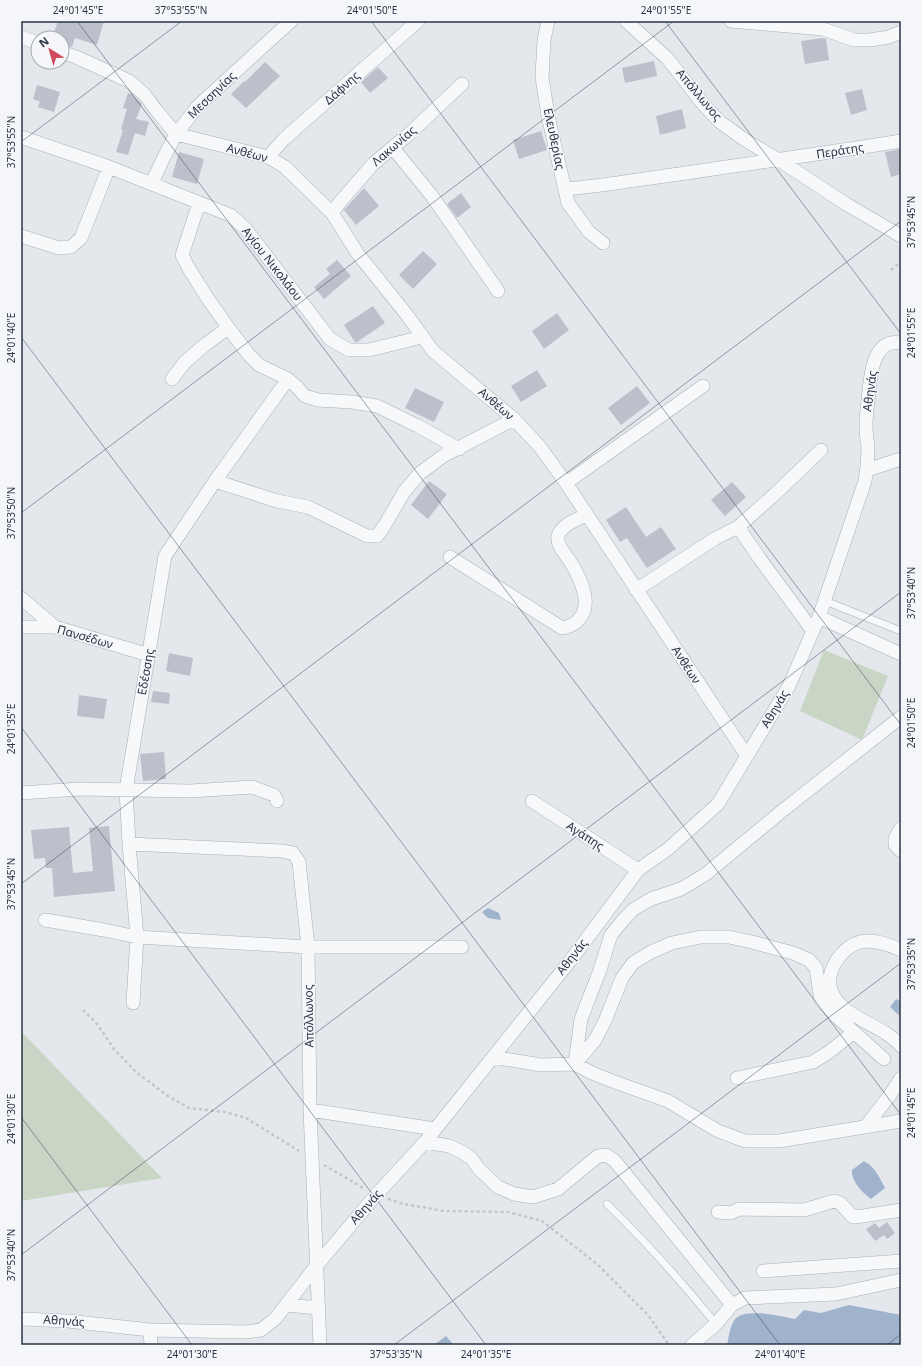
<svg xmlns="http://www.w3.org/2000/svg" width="922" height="1366" viewBox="0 0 922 1366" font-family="'Noto Sans',sans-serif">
	<rect width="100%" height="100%" fill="#e4e7ec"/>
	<path fill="#c9d6c5" d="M 824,650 L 888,676 L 862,740 L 800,711 Z
		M 21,1031 L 162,1178 L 21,1201 Z"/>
	<path fill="#9fb4cc" d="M 488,908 L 499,913 L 501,920 L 488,918 L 482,912 Z
		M 896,999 L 901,1002 L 901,1017 L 890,1007 Z
		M 864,1161 C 875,1167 880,1178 885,1188 L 871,1199 C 862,1192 851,1181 852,1170 Z
		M 849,1305 L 901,1315 L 901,1345 L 742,1345 L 740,1344 L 727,1345 C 729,1337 730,1324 736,1318 C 748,1308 780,1316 795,1319 L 804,1310 L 821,1313 Z
		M 446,1336 L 453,1344 L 452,1345 L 434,1345 Z"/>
	<path fill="#bbc0ca" d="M 58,21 L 104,21 L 97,45 L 75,38 L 72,47 L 62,44 L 62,38 L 52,38 Z
		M 823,38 L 826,39 L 829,60 L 805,64 L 801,41 Z
		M 654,61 L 657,76 L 625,83 L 622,68 Z
		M 265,62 L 280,76 L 246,108 L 231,94 L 244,81 L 245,82 Z
		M 378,67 L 388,78 L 370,93 L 361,82 Z
		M 37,85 L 60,92 L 54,112 L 38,107 L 40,102 L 33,99 Z
		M 862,89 L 867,110 L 851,115 L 845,93 Z
		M 128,93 L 132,94 L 142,104 L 136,119 L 149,122 L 145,136 L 135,133 L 128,155 L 116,152 L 123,130 L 121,129 L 127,109 L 123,108 Z
		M 682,109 L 686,128 L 660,135 L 656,116 Z
		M 541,131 L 547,150 L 519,159 L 513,140 Z
		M 901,149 L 901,174 L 891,177 L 885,152 Z
		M 179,152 L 204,159 L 197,184 L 172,177 Z
		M 364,188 L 379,206 L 356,225 L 344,210 Z
		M 461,193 L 471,207 L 457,218 L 447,204 Z
		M 423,251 L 437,264 L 413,289 L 399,275 Z
		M 337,260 L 351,276 L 324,299 L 314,287 L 330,274 L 326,269 Z
		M 373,306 L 385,323 L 357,342 L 355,342 L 344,325 Z
		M 557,313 L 569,330 L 544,349 L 532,331 Z
		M 537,370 L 547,386 L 521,402 L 511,386 Z
		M 637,386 L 650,403 L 621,425 L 608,408 Z
		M 415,388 L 444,402 L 434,422 L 405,408 Z
		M 429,481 L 447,494 L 428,519 L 411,505 Z
		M 732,482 L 746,497 L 725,516 L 711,500 Z
		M 626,507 L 646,537 L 661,527 L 676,549 L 647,568 L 627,538 L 620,542 L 606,520 Z
		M 169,653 L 193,658 L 190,676 L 166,671 Z
		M 153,691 L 170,693 L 169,704 L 151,702 Z
		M 79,695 L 107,699 L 104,719 L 77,716 Z
		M 164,752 L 166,779 L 143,781 L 140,754 Z
		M 109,826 L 115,891 L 54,897 L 52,868 L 46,868 L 45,858 L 34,859 L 31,830 L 69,827 L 73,873 L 93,871 L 89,828 Z
		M 887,1222 L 895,1233 L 887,1239 L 884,1235 L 875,1241 L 866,1229 L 875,1223 L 879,1228 Z"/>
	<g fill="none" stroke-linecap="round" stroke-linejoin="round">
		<g stroke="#a9aeb7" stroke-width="8">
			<path id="service" d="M 825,601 L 901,631
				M 607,1204 C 646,1242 682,1282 716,1324"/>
		</g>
		<g stroke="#a9aeb7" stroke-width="14">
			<path id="minor" d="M 548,21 L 544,40 L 542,77 L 548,116 L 568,203 L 589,232 L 603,243
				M 626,21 L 668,59 L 703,104 L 720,122 L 745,140 L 779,160 L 846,204 L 901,236
				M 731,21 L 823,29 L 854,40 L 870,40 L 889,37 L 901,32
				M 21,37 L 38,43
				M 62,52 L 76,57 L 129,81 L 145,95 L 156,110 L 176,134 L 268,157 L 285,167 L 332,213 L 358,254 L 407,315 L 433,351 L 514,419 L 540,447 L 566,483 L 747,756
				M 21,137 L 109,167 L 230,215 L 245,228 L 330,339 L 349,350 L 369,350 L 422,337
				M 393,148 L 432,196 L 498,291
				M 268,157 L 284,139 L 418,21
				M 152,183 L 163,159 L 176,134 L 198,106 L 291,21
				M 565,189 C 604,186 641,179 679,174 C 753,163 827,153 901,141
				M 199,203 L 182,255 L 188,267 L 206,296 L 230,330 L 249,355 L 259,365 L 288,379 L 297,387 L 305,396 L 318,400 L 352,402 L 377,406 L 418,426 L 459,449
				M 332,213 L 341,201 L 373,164 L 409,134 L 462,84
				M 21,236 L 59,248 L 71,247 L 81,238 L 109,167
				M 172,379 L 185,362 L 206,344 L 228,328
				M 867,470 L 901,459
				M 215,481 L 277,501 L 308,507 L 367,536 L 377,536 L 383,528 L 404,492 L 420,473 L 443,456 L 514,419
				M 566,483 L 703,386
				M 738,527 L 760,559 L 813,631
				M 450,557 L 562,628 C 572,626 577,623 582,615 C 591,600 579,576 571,563 C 567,556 556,545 558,536 C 561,525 577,519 587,515
				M 636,590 L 716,538 L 738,527 L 775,494 L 821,450
				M 21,598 L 55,627
				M 819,617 L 901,654
				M 21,627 L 55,627 L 149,655
				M 901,717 L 782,811 L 706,874 L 681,889 L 651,899 L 634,909 L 624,919 L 611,935 L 600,970 L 581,1019 L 575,1064 L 592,1073 L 612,1081 L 668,1101 L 718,1131 L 745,1141 L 779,1141 L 901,1121
				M 21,793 L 79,789 L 191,791 L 252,787 L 274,795 L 277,801
				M 532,801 L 638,870
				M 901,828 L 895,838 L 895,845 L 901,851
				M 129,844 L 282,851 L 293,853 L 299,862 L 308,947 L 310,1110 L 320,1345
				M 45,920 L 104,930 L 137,937 L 308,947 L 462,947
				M 901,950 C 890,945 872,939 860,942 C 842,947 825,971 831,990 C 840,1018 883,1024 901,1046
				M 133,1003 L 137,937 L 129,844 L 126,790 L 165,556 L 215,481 L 288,379
				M 493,1057 L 541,1065 L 575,1064 L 595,1040 L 605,1021 L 622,978 L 633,963 L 651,952 L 672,943 L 701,937 L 729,937 L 752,942 L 793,953 L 809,960 L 816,968 L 821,1000 L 836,1016 L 884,1059
				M 737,1078 L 813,1062 L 829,1052 L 854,1032
				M 310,1110 L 435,1129
				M 866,1126 L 890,1095 L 901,1078
				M 425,1142 L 449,1146 L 462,1152 L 471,1158 L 479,1169 L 498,1187 L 514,1194 L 533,1197 L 558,1189 L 598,1156 L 606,1155 L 614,1160 L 732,1305
				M 718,1212 L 731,1213 L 739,1209 L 804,1210 L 834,1201 L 840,1203 L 853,1217 L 863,1216 L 901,1210
				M 763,1271 L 901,1261
				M 286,1305 L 319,1308
				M 21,1319 L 68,1321 L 150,1330 L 246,1332 L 261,1330 L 275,1319 L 317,1265 L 376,1195 L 425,1142 L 570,961 L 638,870 L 668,849 L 718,804 L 789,686 L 819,617 L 865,481 C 867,470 868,458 868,447 C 867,440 866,433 866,426 C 866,417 867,409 868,401 C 870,381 871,337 901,343
				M 150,1330 L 151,1345
				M 692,1345 L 716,1324 L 732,1305 L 745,1298 L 836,1294 L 901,1280"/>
		</g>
		<path stroke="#c2c5cb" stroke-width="2.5" stroke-dasharray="3 3" stroke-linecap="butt" d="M 891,270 L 901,262
			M 83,1010 L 97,1024 L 114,1049 L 136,1072 L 168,1096 L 189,1108 L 225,1112 L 246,1118 L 299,1151
			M 324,1165 L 365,1189
			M 388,1199 L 404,1204 L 444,1211 L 508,1212 L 542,1221 L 597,1264 L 648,1315 L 669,1345"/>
		<use href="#service" stroke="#f7f8fa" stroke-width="7"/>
		<use href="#minor" stroke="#f7f8fa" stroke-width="13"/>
	</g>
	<path fill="none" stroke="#2b3445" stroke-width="1" stroke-opacity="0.45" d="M 77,21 L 901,1115M 371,21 L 901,725M 665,21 L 901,334M 21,142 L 182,21M 21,337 L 780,1345M 21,513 L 674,21M 21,727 L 486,1345M 21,884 L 901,221M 21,1117 L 192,1345M 21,1255 L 901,592M 394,1345 L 901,963M 887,1345 L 901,1334"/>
	<g text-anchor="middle" stroke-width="3" stroke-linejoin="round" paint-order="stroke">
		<g font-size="12" fill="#2b3445" stroke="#f4f6f9">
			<text transform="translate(342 88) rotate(-42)" y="4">Δάφνης</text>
			<text transform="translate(212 95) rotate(-44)" y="4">Μεσσηνίας</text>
			<text transform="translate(699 95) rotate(50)" y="4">Απόλλωνος</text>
			<text transform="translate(554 139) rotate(78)" y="4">Ελευθερίας</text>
			<text transform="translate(394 146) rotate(-41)" y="4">Λακωνίας</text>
			<text transform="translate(840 151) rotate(-9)" y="4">Περάτης</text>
			<text transform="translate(247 153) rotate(15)" y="4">Ανθέων</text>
			<text transform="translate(272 264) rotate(52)" y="4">Αγίου Νικολάου</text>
			<text transform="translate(870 391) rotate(-82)" y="4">Αθηνάς</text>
			<text transform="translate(496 404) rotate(41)" y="4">Ανθέων</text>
			<text transform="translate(85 637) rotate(16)" y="4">Πανσέδων</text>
			<text transform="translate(686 665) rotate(57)" y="4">Ανθέων</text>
			<text transform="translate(146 672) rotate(-80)" y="4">Εδέσσης</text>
			<text transform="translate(775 709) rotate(-59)" y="4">Αθηνάς</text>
			<text transform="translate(585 836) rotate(33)" y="4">Αγάπης</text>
			<text transform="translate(572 957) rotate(-52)" y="4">Αθηνάς</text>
			<text transform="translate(309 1016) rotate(-91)" y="4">Απόλλωνος</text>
			<text transform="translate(366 1207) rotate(-49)" y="4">Αθηνάς</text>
			<text transform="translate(64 1321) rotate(4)" y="4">Αθηνάς</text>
		</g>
	</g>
	<rect width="922" height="1366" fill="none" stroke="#f4f6f9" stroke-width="44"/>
	<g transform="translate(50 50) rotate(323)"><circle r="19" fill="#f4f6f9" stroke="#a4a8b1"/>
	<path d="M0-3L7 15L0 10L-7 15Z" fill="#d1495b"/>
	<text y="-6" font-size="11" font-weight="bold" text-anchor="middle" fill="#2b3445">N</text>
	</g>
	<rect x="22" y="22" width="878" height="1322" fill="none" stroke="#2b3445" stroke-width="1.5"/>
	<g font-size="10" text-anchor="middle" fill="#2b3445">
		<text x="78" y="14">24°01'45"E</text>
		<text x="181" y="14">37°53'55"N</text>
		<text x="372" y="14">24°01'50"E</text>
		<text x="666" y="14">24°01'55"E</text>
		<text transform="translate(11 142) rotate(-90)" y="4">37°53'55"N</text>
		<text transform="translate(911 222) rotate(-90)" y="4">37°53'45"N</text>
		<text transform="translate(911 333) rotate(-90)" y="4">24°01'55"E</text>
		<text transform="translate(11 338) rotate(-90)" y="4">24°01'40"E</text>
		<text transform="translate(11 513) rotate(-90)" y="4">37°53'50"N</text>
		<text transform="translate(911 593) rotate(-90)" y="4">37°53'40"N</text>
		<text transform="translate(911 723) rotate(-90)" y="4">24°01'50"E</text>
		<text transform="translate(11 729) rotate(-90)" y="4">24°01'35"E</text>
		<text transform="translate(11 884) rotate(-90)" y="4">37°53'45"N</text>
		<text transform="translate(911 964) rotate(-90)" y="4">37°53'35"N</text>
		<text transform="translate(911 1113) rotate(-90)" y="4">24°01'45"E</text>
		<text transform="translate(11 1119) rotate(-90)" y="4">24°01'30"E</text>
		<text transform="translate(11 1255) rotate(-90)" y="4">37°53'40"N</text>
		<text x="192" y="1358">24°01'30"E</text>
		<text x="396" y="1358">37°53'35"N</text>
		<text x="486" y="1358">24°01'35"E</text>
		<text x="780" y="1358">24°01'40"E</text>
	</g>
</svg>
